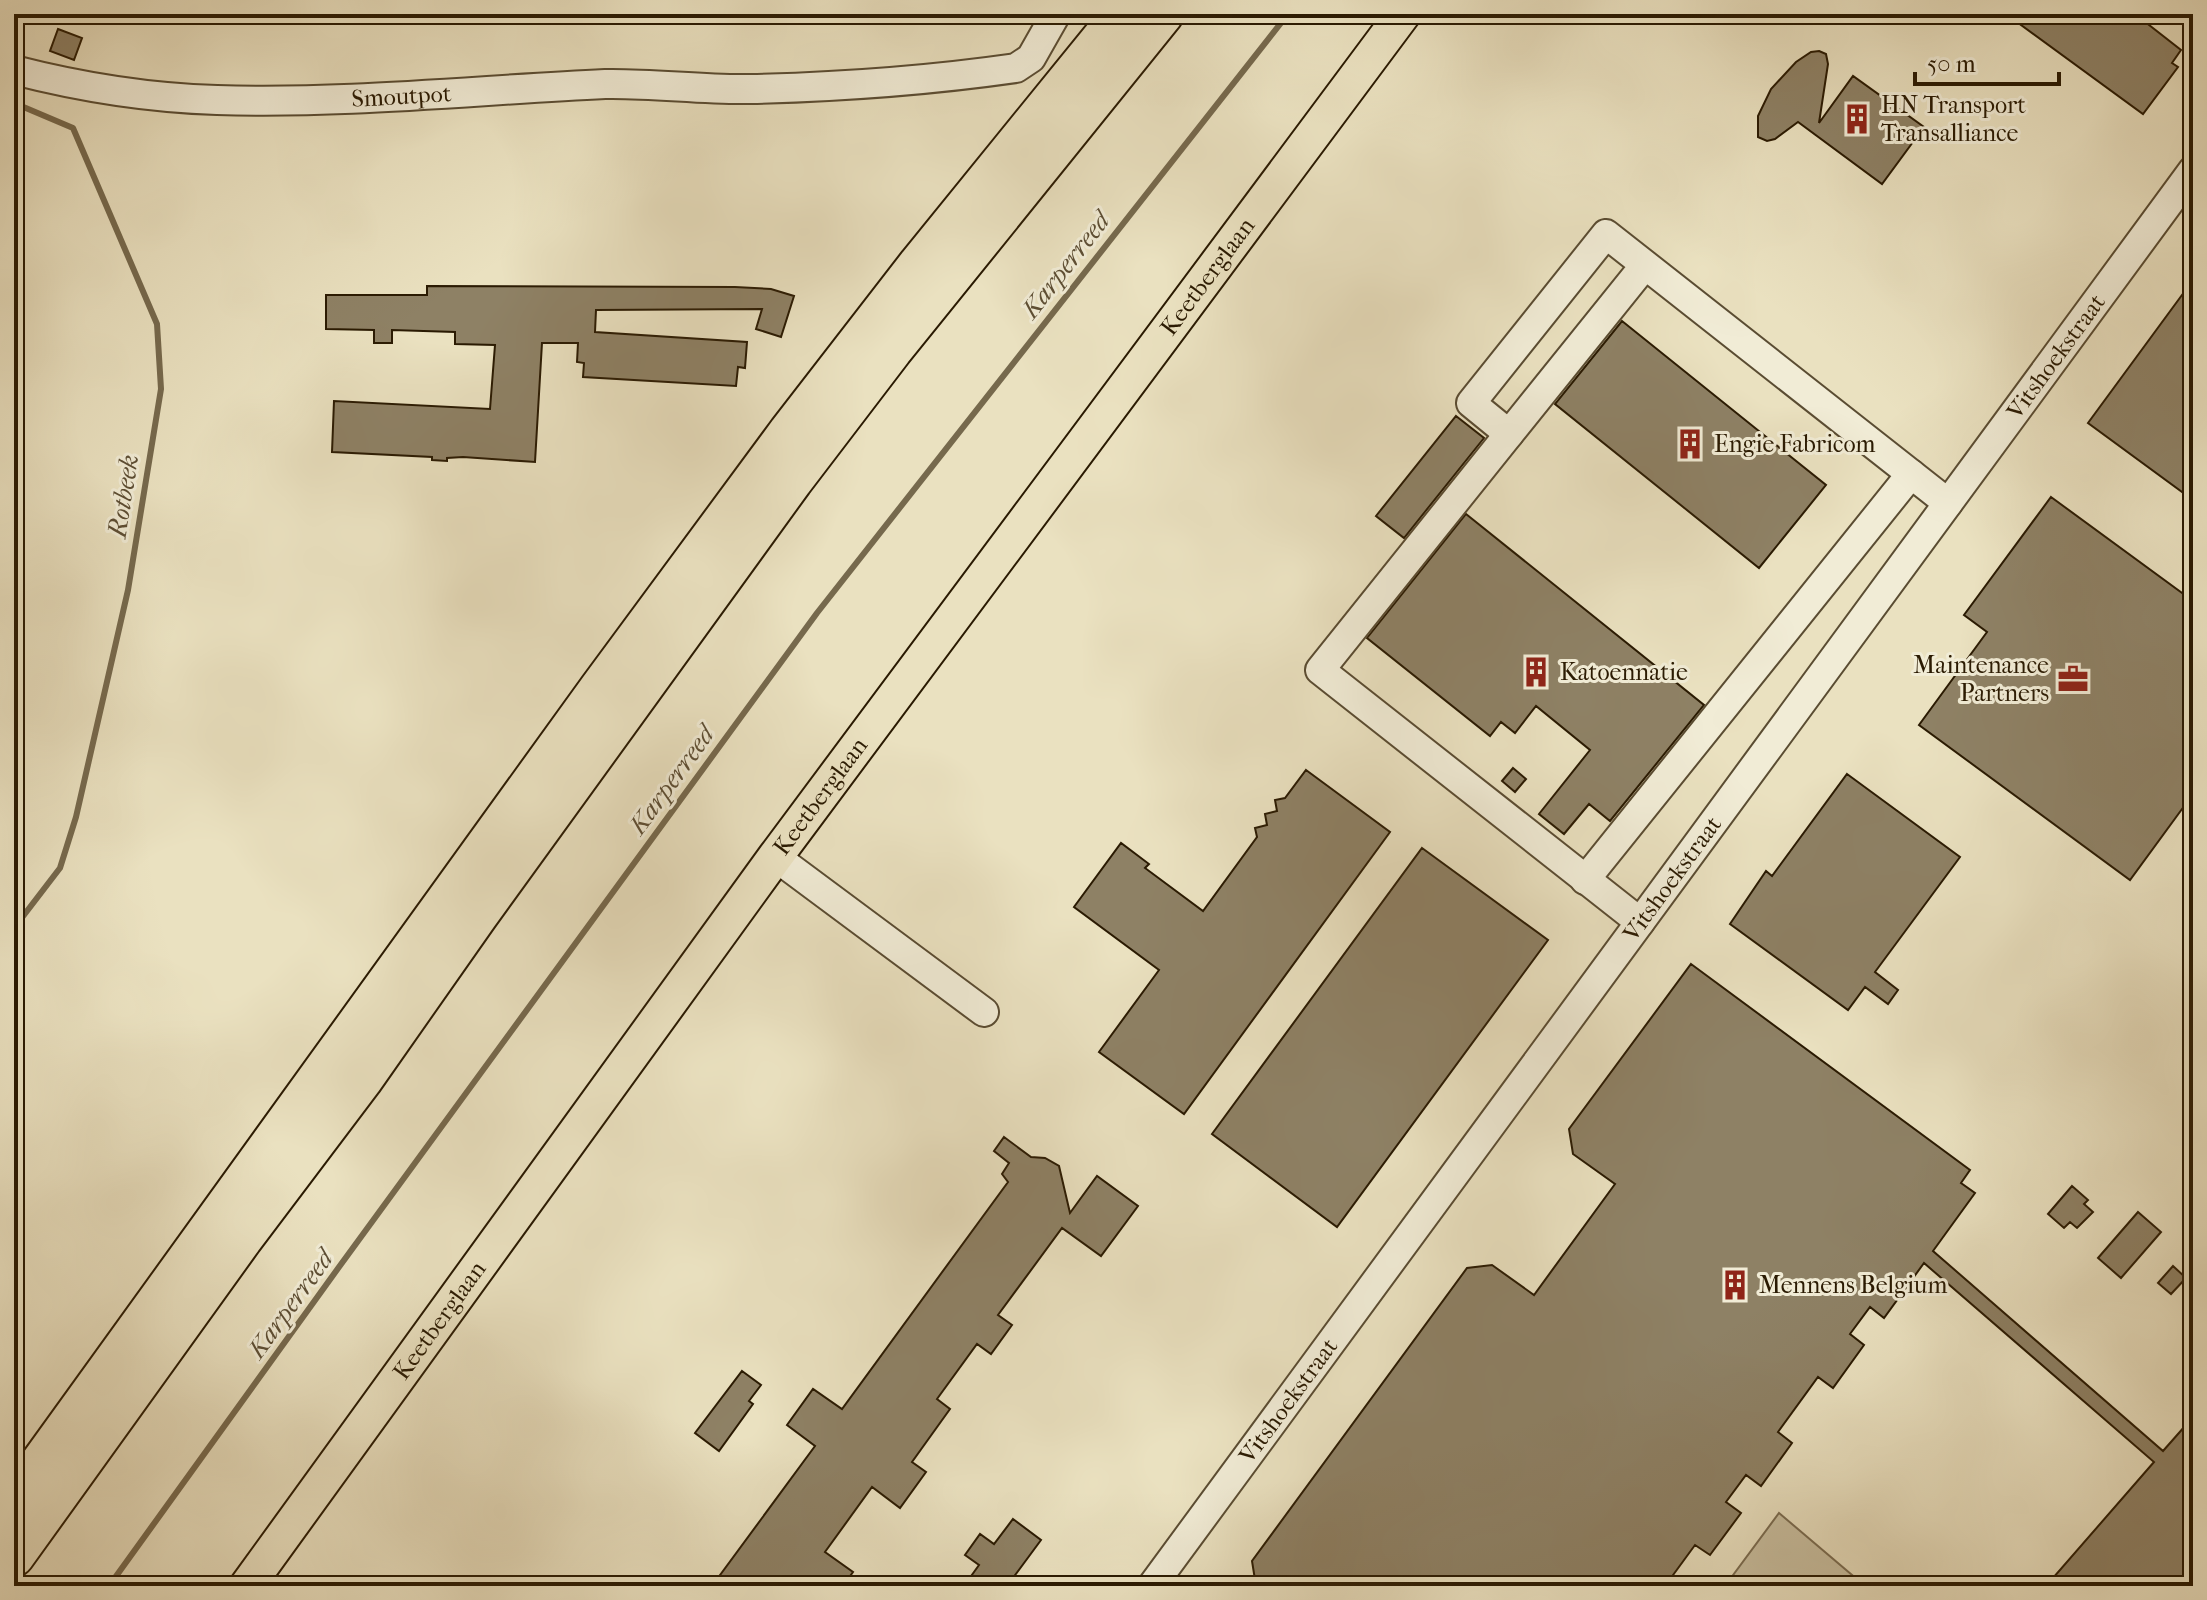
<svg xmlns="http://www.w3.org/2000/svg" width="2207" height="1600" viewBox="0 0 2207 1600" font-family="'IM FELL French Canon',serif">
	<rect width="100%" height="100%" fill="#eae1c0"/>
	<filter id="stains"><feTurbulence type="fractalNoise" baseFrequency=".0025" numOctaves="4"/><feColorMatrix values="0 0 0 0 .2 0 0 0 0 .09 0 0 0 0 .02 0 0 0 .5 -.17"/></filter>
	<radialGradient id="worn" r=".72"><stop offset=".6" stop-color="#630" stop-opacity="0"/><stop offset="1" stop-color="#630" stop-opacity=".3"/></radialGradient>
	<path fill="#c9bfa0" stroke="#7a6c51" stroke-width="2" d="M 1779,1513 L 1865,1586 L 1725,1586 Z"/>
	<g fill="none" stroke-linecap="round" stroke-linejoin="round">
		<path stroke="#76694d" stroke-width="6" d="M 14,103 L 73,128 L 157,324 L 161,389 L 128,590 L 76,817 L 60,868 L 14,928
			M 109,1586 L 339,1267 L 817,613 L 1288,14"/>
	</g>
	<path fill="#8e8165" stroke="#2a1a02" stroke-width="2" d="M 2006,14 L 2135,14 L 2181,50 L 2172,63 L 2178,67 L 2143,114 Z
		M 58,29 L 82,38 L 74,60 L 50,51 Z
		M 1819,51 L 1826,54 L 1828,64 L 1819,123 L 1853,76 L 1924,127 L 1882,184 L 1798,122 L 1775,139 L 1767,141 L 1758,137 L 1758,116 L 1771,89 L 1796,62 L 1811,52 Z
		M 2193,280 L 2193,500 L 2088,423 Z
		M 427,286 L 735,287 L 771,289 L 794,296 L 781,337 L 756,329 L 762,309 L 596,310 L 595,332 L 747,342 L 745,368 L 738,367 L 736,386 L 583,377 L 584,363 L 577,362 L 578,343 L 542,343 L 535,462 L 463,457 L 447,458 L 447,461 L 432,460 L 432,457 L 332,452 L 334,401 L 490,409 L 495,345 L 455,344 L 455,332 L 392,330 L 392,343 L 374,343 L 374,330 L 326,329 L 326,295 L 427,295 Z
		M 1622,321 L 1826,485 L 1759,568 L 1555,404 Z
		M 1456,416 L 1484,438 L 1404,538 L 1376,516 Z
		M 2051,497 L 2193,601 L 2193,794 L 2130,880 L 1919,725 L 1987,632 L 1964,615 Z
		M 1466,514 L 1704,705 L 1610,821 L 1589,804 L 1564,834 L 1539,814 L 1590,750 L 1536,706 L 1515,733 L 1501,722 L 1490,736 L 1367,638 Z
		M 1513,768 L 1526,779 L 1515,792 L 1502,781 Z
		M 1306,770 L 1390,832 L 1184,1114 L 1099,1052 L 1159,970 L 1074,907 L 1121,843 L 1149,864 L 1145,868 L 1203,911 L 1257,837 L 1255,828 L 1267,825 L 1265,814 L 1277,811 L 1275,800 L 1285,798 Z
		M 1847,774 L 1960,857 L 1875,972 L 1898,990 L 1888,1004 L 1865,987 L 1848,1010 L 1730,924 L 1766,871 L 1772,876 Z
		M 1422,848 L 1548,940 L 1337,1227 L 1212,1134 Z
		M 1691,964 L 1970,1170 L 1961,1183 L 1975,1193 L 1933,1251 L 2163,1451 L 2193,1417 L 2193,1586 L 2046,1586 L 2154,1462 L 1924,1263 L 1884,1318 L 1870,1307 L 1850,1334 L 1864,1345 L 1833,1388 L 1818,1377 L 1778,1432 L 1792,1443 L 1761,1486 L 1746,1475 L 1726,1502 L 1741,1513 L 1710,1555 L 1695,1545 L 1665,1586 L 1256,1586 L 1252,1561 L 1467,1268 L 1492,1265 L 1534,1295 L 1615,1184 L 1573,1154 L 1569,1129 Z
		M 1004,1137 L 1031,1157 L 1045,1158 L 1059,1166 L 1070,1213 L 1097,1176 L 1138,1206 L 1101,1256 L 1062,1228 L 998,1315 L 1012,1325 L 991,1354 L 977,1344 L 937,1399 L 950,1409 L 912,1462 L 926,1472 L 900,1508 L 872,1487 L 825,1552 L 853,1572 L 843,1586 L 712,1586 L 815,1446 L 787,1425 L 813,1389 L 842,1409 L 1008,1182 L 1002,1174 L 1009,1163 L 994,1151 Z
		M 2072,1186 L 2088,1200 L 2084,1204 L 2093,1212 L 2077,1228 L 2070,1222 L 2064,1228 L 2048,1214 Z
		M 2138,1212 L 2161,1232 L 2121,1278 L 2098,1258 Z
		M 2173,1266 L 2186,1278 L 2171,1294 L 2158,1283 Z
		M 742,1371 L 761,1385 L 749,1401 L 753,1404 L 719,1451 L 695,1433 Z
		M 1013,1519 L 1041,1540 L 1007,1586 L 964,1586 L 979,1565 L 965,1555 L 980,1534 L 994,1544 Z"/>
	<g fill="none" stroke-linecap="round" stroke-linejoin="round">
		<g stroke="#5a4c32" stroke-width="32">
			<g id="minor">
				<path id="s1" d="M 14,70 C 80,87 149,98 217,100 C 346,104 477,90 605,84 C 653,83 702,90 750,89 C 836,87 932,80 1016,68 L 1031,58 L 1056,14"/>
				<path d="M 1645,265 L 1509,434 L 1471,403 L 1606,234 L 1948,503"/>
				<path d="M 1509,434 L 1320,670 L 1640,922"/>
				<path d="M 789,867 L 984,1012"/>
				<path d="M 1585,880 L 1911,474"/>
				<path id="s2" d="M 1152,1586 L 2193,170"/>
			</g>
		</g>
		<g stroke="#2a1a02" stroke-width="38">
			<g id="major">
				<path id="s3" d="M 247,1586 L 775,857 L 1403,14"/>
			</g>
		</g>
		<g stroke="#2a1a02" stroke-width="44">
			<path id="highway" d="M 14,1500 L 600,688 L 789,432 L 919,264 L 1122,14
				M 14,1556 L 242,1239 L 362,1080 L 477,916 L 792,481 L 892,350 L 1163,14"/>
		</g>
		<use href="#minor" stroke="#f1ecd6" stroke-width="28"/>
		<use href="#major" stroke="#eae1c0" stroke-width="34"/>
		<use href="#highway" stroke="#eae1c0" stroke-width="40"/>
	</g>
	<defs>
		<g id="building-bare" transform="scale(2.4)"><path d="M-4-6H4V6H1V3H-1V6H-4ZM-2.5-4.3h1.7v1.8h-1.7ZM.8-4.3h1.7v1.8H.8ZM-2.5-1h1.7V.8h-1.7ZM.8-1h1.7V.8H.8Z" fill="#8f2418" stroke="#f1ecd6" stroke-width="2.5" paint-order="stroke"/></g>
		<g id="office-bare" transform="scale(2.4)"><path d="M-6-3h4V-5.5h4V-3h4V5H-6ZM-1-4.5V-3h2v-1.5ZM-6 0V1H6V0Z" fill="#8f2418" stroke="#f1ecd6" stroke-width="2.5" paint-order="stroke"/></g>
	</defs>
	<g fill-rule="evenodd">
		<use href="#building-bare" x="1857" y="119"/>
		<use href="#building-bare" x="1690" y="444"/>
		<use href="#building-bare" x="1536" y="672"/>
		<use href="#office-bare" x="2073" y="679"/>
		<use href="#building-bare" x="1735" y="1285"/>
	</g>
	<g text-anchor="middle" stroke-width="6" stroke-linejoin="round" paint-order="stroke">
		<g font-size="24" fill="#2a1a02" stroke="#f1ecd6">
			<text dy="8" stroke="none"><textPath href="#s1" startOffset="390">Smoutpot</textPath></text>
			<text dy="8" stroke="none"><textPath href="#s3" startOffset="1624">Keetberglaan</textPath></text>
			<text dy="8" stroke="none"><textPath href="#s2" startOffset="1526">Vitshoekstraat</textPath></text>
			<text dy="8" stroke="none"><textPath href="#s3" startOffset="976">Keetberglaan</textPath></text>
			<text dy="8" stroke="none"><textPath href="#s2" startOffset="878">Vitshoekstraat</textPath></text>
			<text dy="8" stroke="none"><textPath href="#s3" startOffset="328">Keetberglaan</textPath></text>
			<text dy="8" stroke="none"><textPath href="#s2" startOffset="230">Vitshoekstraat</textPath></text>
		</g>
		<g font-size="24" fill="#2a1a02" stroke="#f1ecd6" text-anchor="start">
			<text x="1881" y="113">HN Transport<tspan x="1881" dy="28">Transalliance</tspan></text>
			<text x="1714" y="452">Engie Fabricom</text>
			<text x="2049" y="673" text-anchor="end">Maintenance<tspan x="2049" dy="28">Partners</tspan></text>
			<text x="1560" y="680">Katoennatie</text>
			<text x="1759" y="1293">Mennens Belgium</text>
		</g>
		<g font-size="26" font-style="italic" fill="#5d4e34" stroke="#f1ecd6">
			<text transform="translate(1065 265) rotate(-52)" y="9">Karperreed</text>
			<text transform="translate(123 496) rotate(-81)" y="9">Rotbeek</text>
			<text transform="translate(671 780) rotate(-54)" y="9">Karperreed</text>
			<text transform="translate(290 1304) rotate(-54)" y="9">Karperreed</text>
		</g>
	</g>
	<rect width="2207" height="1600" fill="none" stroke="#eae1c0" stroke-width="48"/>
	<rect x="16" y="16" width="2175" height="1568" fill="none" stroke="#2a1a02" stroke-width="4"/>
	<rect x="24" y="24" width="2159" height="1552" fill="none" stroke="#2a1a02" stroke-width="2"/>
	<path d="M1915 72v12h144v-12" fill="none" stroke="#2a1a02" stroke-width="4"/>
	<text x="1927" y="72" font-size="24" fill="#2a1a02" stroke="#f1ecd6" stroke-width="6" paint-order="stroke">50 m</text>
	<rect width="100%" height="100%" filter="url(#stains)"/>
	<rect width="100%" height="100%" fill="url(#worn)"/>
</svg>
